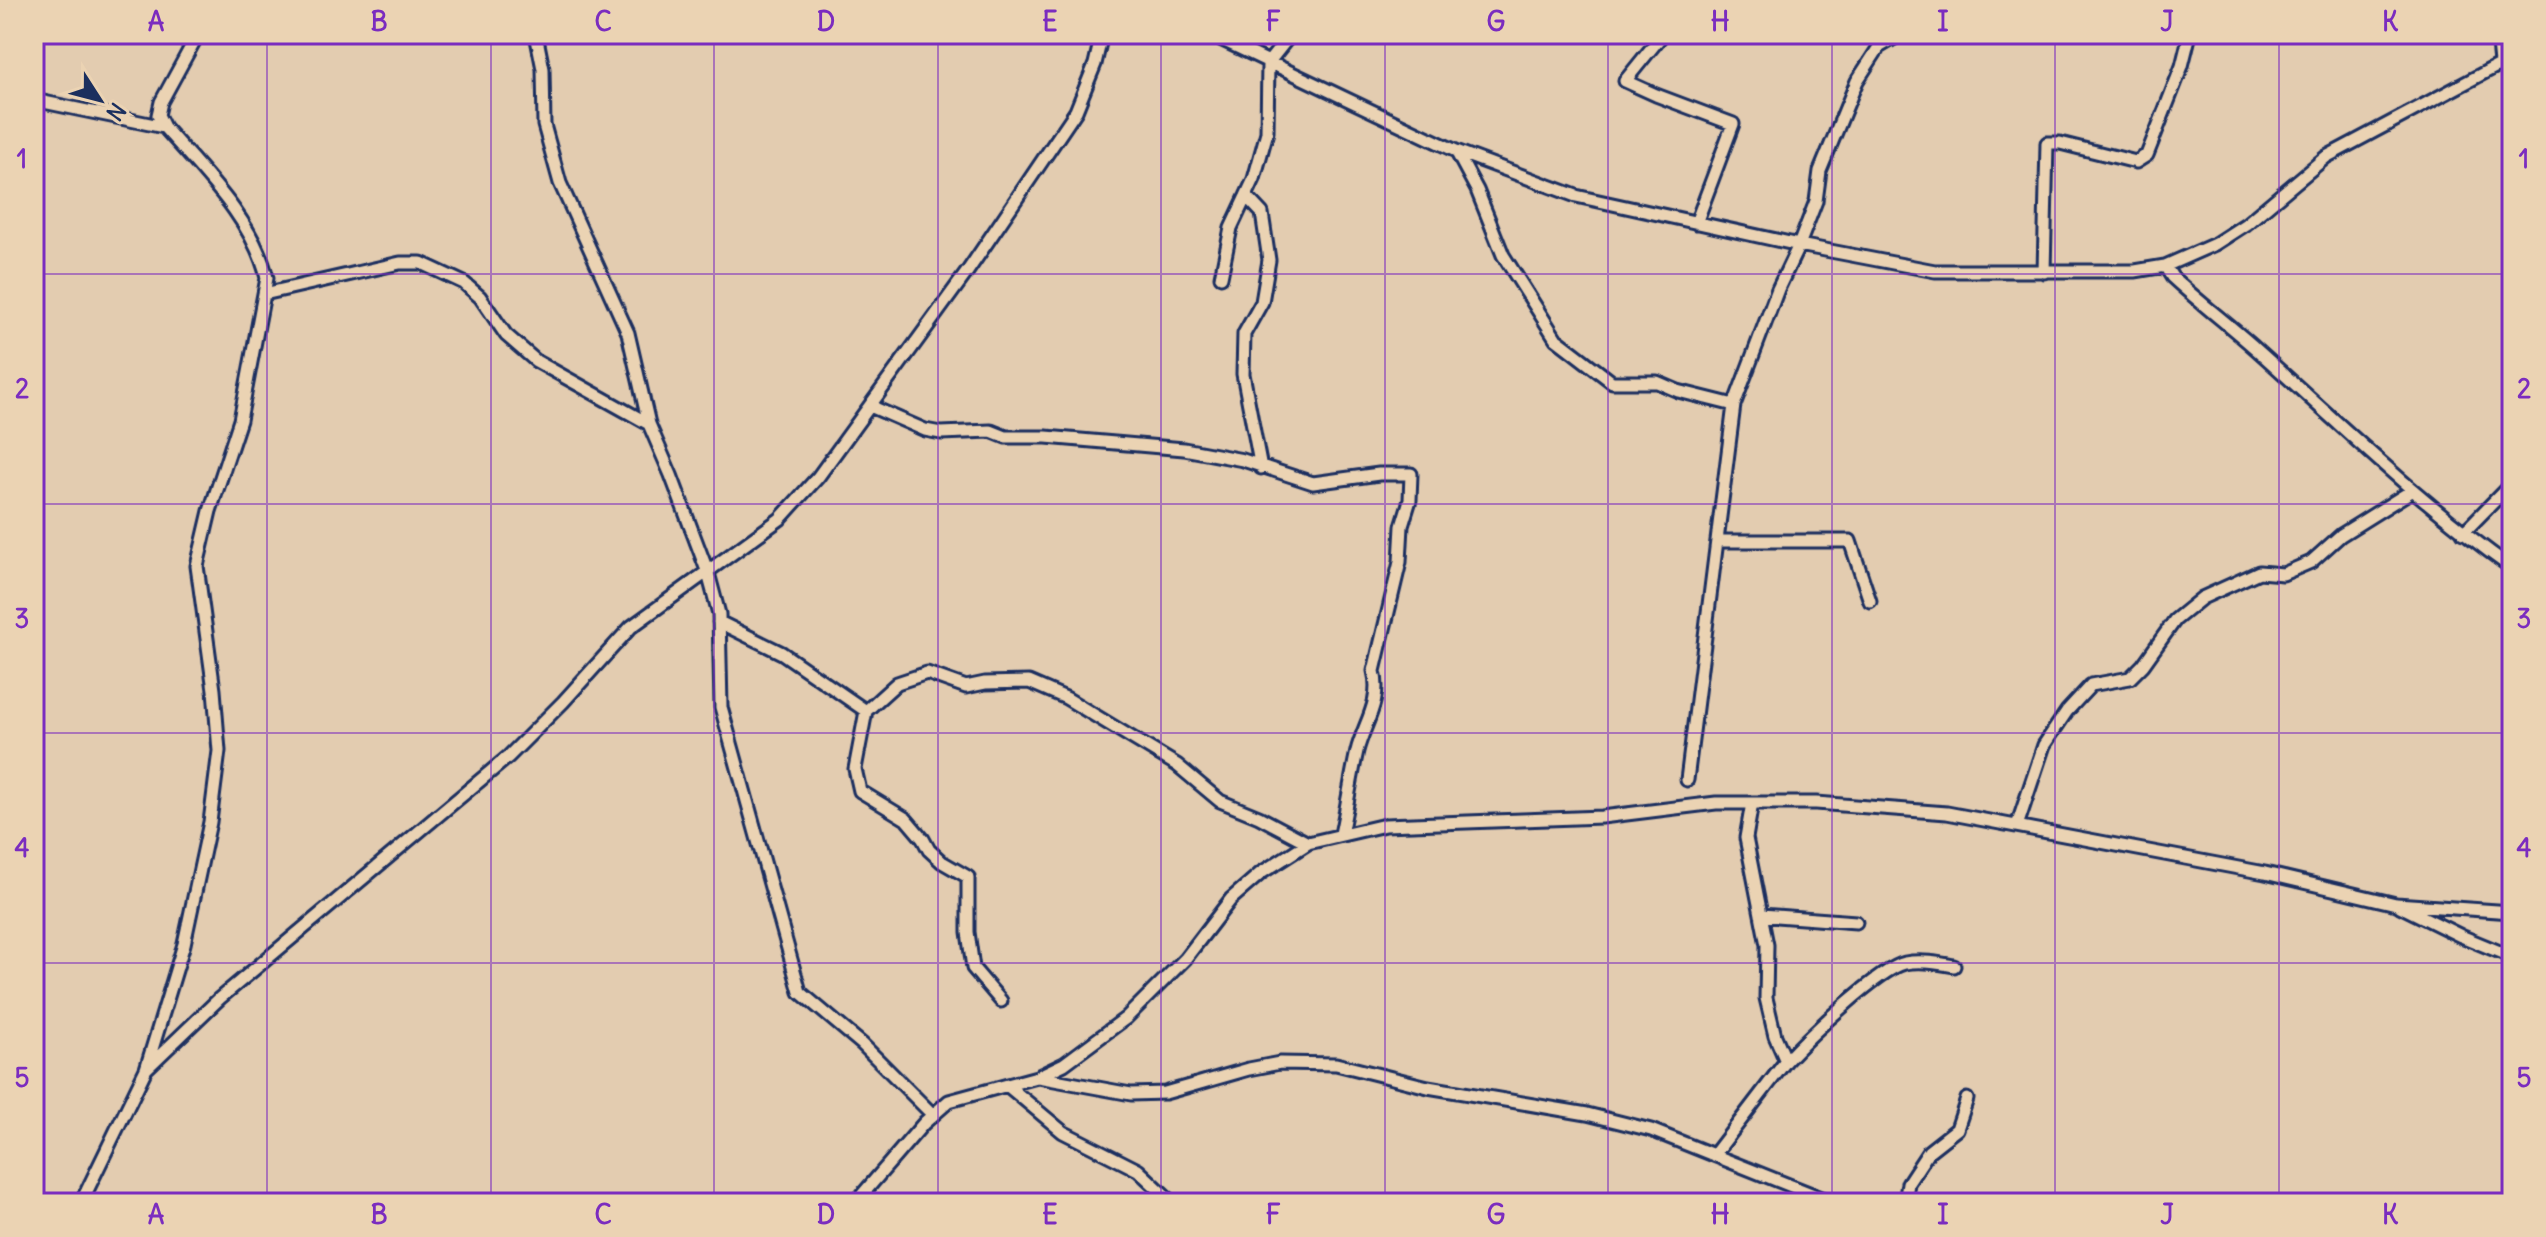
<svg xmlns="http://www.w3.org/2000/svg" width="2546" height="1237" viewBox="0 0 2546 1237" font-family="Delius,sans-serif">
	<rect width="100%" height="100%" fill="#e3ccb0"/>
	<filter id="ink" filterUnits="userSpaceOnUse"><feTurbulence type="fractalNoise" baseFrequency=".0125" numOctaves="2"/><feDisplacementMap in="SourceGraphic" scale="16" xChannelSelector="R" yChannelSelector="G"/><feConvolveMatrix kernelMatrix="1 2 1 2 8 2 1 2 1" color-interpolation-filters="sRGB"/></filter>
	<g filter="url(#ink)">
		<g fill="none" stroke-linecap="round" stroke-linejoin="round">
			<g stroke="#1b2f5e" stroke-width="17">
				<path id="minor" d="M 536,34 L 543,69 L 544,125 L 560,183 L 628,333 L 649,424 L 671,475 L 708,573 L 719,614 L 721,707 L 800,992 L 862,1044 L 933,1115
					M 1210,34 L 1456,151 L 1576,196 L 1799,245 L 1935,271 L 2135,271 L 2165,266 L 2215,244 L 2246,224 L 2326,157 L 2512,58
					M 1663,34 L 1625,81 L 1656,95 L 1733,124 L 1696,223
					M 2497,34 L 2500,63
					M 34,100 L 164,127
					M 1456,151 L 1477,190 L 1503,255 L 1556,339 L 1612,382 L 1657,382 L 1678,391 L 1734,405
					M 1246,196 L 1262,213 L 1269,260 L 1262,302 L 1244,334 L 1243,374 L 1261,468
					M 2165,266 L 2172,277 C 2199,302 2229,325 2256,349 C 2340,424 2420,503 2512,568
					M 2044,272 L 2047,143 L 2060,143 L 2136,162 L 2147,155 L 2182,66 L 2190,34
					M 1221,277 L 1231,228 L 1254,179 L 1267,132 L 1268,63 L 1291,34
					M 264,294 L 400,263 L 421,263 L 464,283 L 480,297 L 506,335 L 536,361 L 649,424
					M 870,406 L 925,430 L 941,433 L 991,431 L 1006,437 L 1046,437 L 1184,449 L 1243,460 L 1313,483 L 1379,474 L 1411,474 L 1410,500 L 1402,526 L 1400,562 L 1374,671 C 1382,702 1364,723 1357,751 C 1351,778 1347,806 1341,834
					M 2463,533 L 2512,483
					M 1717,541 L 1850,541 L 1870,601
					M 719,622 L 782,653 L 866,711 L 855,769 L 860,791 L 906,819 L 923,839 L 929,850 L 942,862 L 968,877 L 968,932 L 973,968 L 1001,1001
					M 866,711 L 897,683 L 927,673 L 966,687 L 985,683 L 1029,682 L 1066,698 L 1177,765 L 1220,801 L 1259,817 L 1308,843
					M 1687,780 L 1734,405 L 1778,289 L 1799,245 L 1816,201 L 1820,171 L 1857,81 L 1879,47 L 1901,34
					M 2017,826 L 2044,745 L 2067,711 L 2091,685 L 2130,678 L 2143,665 L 2175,620 L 2202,598 L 2259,572 L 2283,574 L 2311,562 L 2341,535 L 2413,490
					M 2400,906 L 2461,936 L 2512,957
					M 1761,915 L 1856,922
					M 1786,1061 C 1806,1039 1879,969 1905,963 C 1921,960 1938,963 1954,966
					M 146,1069 L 184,944 L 210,822 L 219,751 L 214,690 L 197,566 L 210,511 L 240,420 L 267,278 C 253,219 203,172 164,127 L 158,115 L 161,102 L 198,34
					M 1038,1077 L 1131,1094 L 1165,1093 L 1249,1069 L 1280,1063 L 1336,1064 L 1428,1087 L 1587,1114 L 1651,1130 L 1834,1203
					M 1008,1086 L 1063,1132 L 1138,1170 L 1173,1203
					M 1714,1155 L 1786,1061 L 1775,1036 L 1766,998 L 1767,945 L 1746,838 L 1752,803
					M 81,1203 L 146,1069 L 220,998 L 508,757 L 563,702 L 631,627 L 780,519 L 818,477 L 967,272 L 1076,111 L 1095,64 L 1102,34
					M 855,1203 L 924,1123 L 949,1101 L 1037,1077 L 1064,1064 L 1126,1018 L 1185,959 L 1231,899 L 1261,873 L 1308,843 L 1385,825 L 1602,817 L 1716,803 L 1816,803 L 1947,813 L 2265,873 L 2396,904 L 2512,912
					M 1905,1203 L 1908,1183 L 1929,1151 L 1957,1129 L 1967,1099"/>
			</g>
			<use href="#minor" stroke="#ebd3b3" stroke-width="11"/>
		</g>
	</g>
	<path fill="none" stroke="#7b2cbf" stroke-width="2" stroke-opacity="0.55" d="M 267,34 L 267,1203M 491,34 L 491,1203M 714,34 L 714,1203M 938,34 L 938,1203M 1161,34 L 1161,1203M 1385,34 L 1385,1203M 1608,34 L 1608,1203M 1832,34 L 1832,1203M 2055,34 L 2055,1203M 2279,34 L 2279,1203M 34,274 L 2512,274M 34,504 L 2512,504M 34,733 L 2512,733M 34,963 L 2512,963"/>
	<rect width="2546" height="1237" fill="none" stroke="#ebd3b3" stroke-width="88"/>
	<g transform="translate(100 100) rotate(126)" stroke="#ebd3b3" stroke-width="6" paint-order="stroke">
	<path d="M0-6L14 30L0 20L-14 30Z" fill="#1b2f5e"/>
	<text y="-12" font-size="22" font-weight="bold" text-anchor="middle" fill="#1b2f5e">N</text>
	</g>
	<rect x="44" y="44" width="2458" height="1149" fill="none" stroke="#7b2cbf" stroke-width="3"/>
	<g font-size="26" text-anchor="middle" font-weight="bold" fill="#7b2cbf">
		<text x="156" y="31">A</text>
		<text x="379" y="31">B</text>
		<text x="603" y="31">C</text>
		<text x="826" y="31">D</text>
		<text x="1050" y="31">E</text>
		<text x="1273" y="31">F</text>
		<text x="1496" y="31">G</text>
		<text x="1720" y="31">H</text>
		<text x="1943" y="31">I</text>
		<text x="2167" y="31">J</text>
		<text x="2390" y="31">K</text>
		<text x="22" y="168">1</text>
		<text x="2524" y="168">1</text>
		<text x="22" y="398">2</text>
		<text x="2524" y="398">2</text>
		<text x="22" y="628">3</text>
		<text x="2524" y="628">3</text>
		<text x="22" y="857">4</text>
		<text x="2524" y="857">4</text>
		<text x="22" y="1087">5</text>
		<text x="2524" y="1087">5</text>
		<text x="156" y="1224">A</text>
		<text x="379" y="1224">B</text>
		<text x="603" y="1224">C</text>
		<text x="826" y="1224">D</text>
		<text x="1050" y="1224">E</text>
		<text x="1273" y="1224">F</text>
		<text x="1496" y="1224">G</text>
		<text x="1720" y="1224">H</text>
		<text x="1943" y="1224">I</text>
		<text x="2167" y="1224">J</text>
		<text x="2390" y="1224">K</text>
	</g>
</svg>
